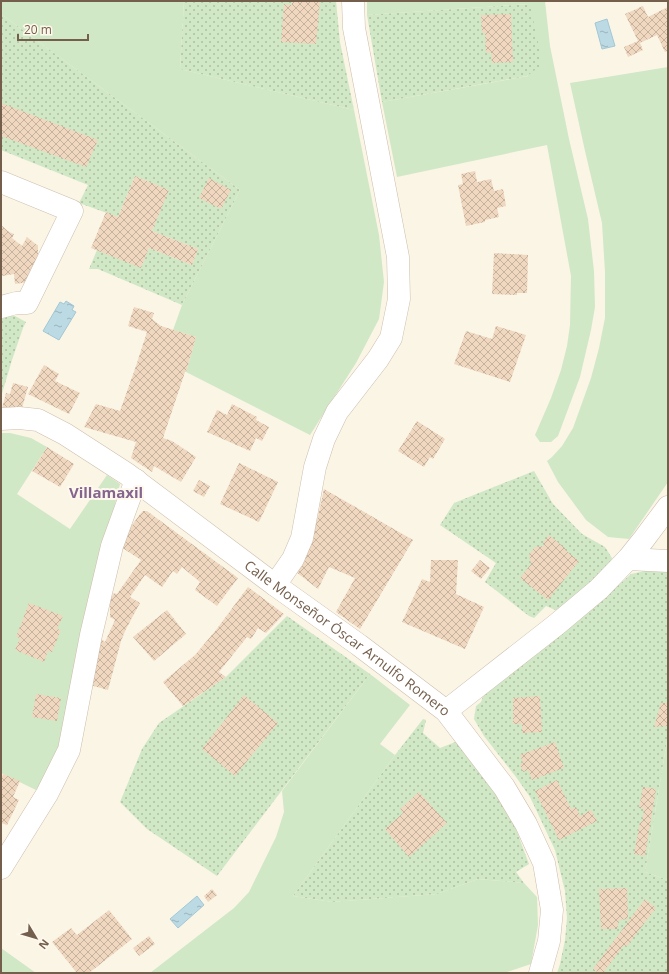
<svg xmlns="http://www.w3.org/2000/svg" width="669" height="974" viewBox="0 0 669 974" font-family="'Open Sans',sans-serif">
	<defs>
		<pattern id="garden-dots" width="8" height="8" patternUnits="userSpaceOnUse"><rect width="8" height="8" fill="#d0e8c5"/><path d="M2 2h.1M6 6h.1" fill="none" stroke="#adbfa2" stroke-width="1.8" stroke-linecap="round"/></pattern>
		<pattern id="water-ripples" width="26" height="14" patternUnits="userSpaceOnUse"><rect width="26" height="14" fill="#bbdae4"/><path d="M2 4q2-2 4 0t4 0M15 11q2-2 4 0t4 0" fill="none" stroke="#9db4bb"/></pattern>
		<pattern id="building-cross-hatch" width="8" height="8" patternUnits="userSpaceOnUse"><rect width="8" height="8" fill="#f0d7bf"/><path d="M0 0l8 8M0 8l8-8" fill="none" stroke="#c7b29d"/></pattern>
	</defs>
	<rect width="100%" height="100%" fill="#fbf5e6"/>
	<path fill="#d0e8c5" d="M 1,1 L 184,1 L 180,69 L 354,110 L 379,235 L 384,282 L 379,319 L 356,363 L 310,435 L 186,372 L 196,337 L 173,330 L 182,305 L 240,190 L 1,14 Z
		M 367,1 L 545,1 L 550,46 L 569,139 L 588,219 L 594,271 L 595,307 L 591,330 L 580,377 L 558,436 L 551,442 L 540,442 L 535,435 L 551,398 L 561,370 L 567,346 L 570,325 L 571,276 L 547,145 L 397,177 L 382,102 L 528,76 L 530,4 L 367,15 Z
		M 668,67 L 668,482 L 629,539 L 608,537 L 586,520 L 558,482 L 547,461 L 552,457 L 562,446 L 573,428 L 591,378 L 599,348 L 605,318 L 605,272 L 602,223 L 585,151 L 570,83 Z
		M 1,433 L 10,433 L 31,438 L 47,447 L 17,494 L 70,529 L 107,475 L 120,484 L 88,613 L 57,756 L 36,790 L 1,773 Z
		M 370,674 L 410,705 L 380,744 L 395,755 L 293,896 L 332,902 L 437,894 L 478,879 L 524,883 L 537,897 L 538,925 L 531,964 L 504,973 L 150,973 L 234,908 L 249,892 L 276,837 L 284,812 L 282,791 Z
		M 668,735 L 668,880 L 645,872 Z
		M 1,948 L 36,973 L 1,973 Z"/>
	<path fill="url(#garden-dots)" d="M 184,1 L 336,1 L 340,42 L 354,110 L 180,69 Z
		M 530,4 L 539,47 L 539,67 L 527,76 L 382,102 L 367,15 Z
		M 1,14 L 240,190 L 182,305 L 98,269 L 89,269 L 97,250 L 141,267 L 149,248 L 192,265 L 198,249 L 152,231 L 168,190 L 135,176 L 118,217 L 79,203 L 88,185 L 1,150 Z
		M 9,315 L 15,316 L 26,322 L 23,328 L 12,360 L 1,397 L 1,319 Z
		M 534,471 L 553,504 L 582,534 L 605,547 L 612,558 L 609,570 L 560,612 L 546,606 L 534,618 L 529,616 L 485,582 L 496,563 L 440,525 L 454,503 Z
		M 654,569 L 668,571 L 668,735 L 645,872 L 668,880 L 668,973 L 557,973 L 560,964 L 565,940 L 567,918 L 565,891 L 555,850 L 530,797 L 516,777 L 484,736 L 474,719 L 476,706 L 481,702 L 485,691 L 612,591 L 631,574 Z
		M 287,616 L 370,674 L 217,876 L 147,829 L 120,802 L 142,749 L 159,723 L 226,677 Z
		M 423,719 L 426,720 L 423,733 L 440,748 L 458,741 L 510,813 L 529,864 L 516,872 L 524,883 L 478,879 L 437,894 L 332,902 L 293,896 L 395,755 Z"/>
	<path fill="url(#water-ripples)" stroke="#a2c8d5" d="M 607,19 L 615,46 L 602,49 L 595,23 Z
		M 66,301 L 74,306 L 72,310 L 76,312 L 59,340 L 43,331 L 60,302 L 64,304 Z
		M 197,896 L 204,905 L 178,928 L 170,919 Z"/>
	<path fill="url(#building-cross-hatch)" d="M 292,1 L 320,1 L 316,44 L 281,42 L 284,4 L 292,5 Z
		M 643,6 L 648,17 L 668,7 L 668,51 L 665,52 L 657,35 L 640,43 L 643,50 L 628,57 L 624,47 L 638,41 L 625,14 Z
		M 511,14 L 513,62 L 492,63 L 491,52 L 486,53 L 485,33 L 482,33 L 481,15 Z
		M 1,103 L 98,140 L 86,167 L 1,136 Z
		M 475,171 L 477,182 L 491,179 L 494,191 L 503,189 L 506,206 L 497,208 L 499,217 L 485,220 L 485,222 L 466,226 L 458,185 L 463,184 L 461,174 Z
		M 135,176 L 169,190 L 152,231 L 198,249 L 192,265 L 149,248 L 141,268 L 91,248 L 106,212 L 118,217 Z
		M 209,178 L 231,190 L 221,209 L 199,198 Z
		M 1,225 L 9,232 L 14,234 L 12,238 L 22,246 L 27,237 L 38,246 L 38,255 L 36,264 L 28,282 L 15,284 L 14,274 L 2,276 L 1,279 Z
		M 494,253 L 528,255 L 527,293 L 517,293 L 517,295 L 492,294 Z
		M 134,307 L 154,313 L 152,319 L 161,326 L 196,337 L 186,372 L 185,372 L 163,438 L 172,441 L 196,457 L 181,482 L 154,466 L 152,472 L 131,458 L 136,442 L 84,427 L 96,404 L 120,411 L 136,366 L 147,332 L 128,326 Z
		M 496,326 L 526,335 L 510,382 L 454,364 L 466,331 L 492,339 Z
		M 44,365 L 59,374 L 55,381 L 80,393 L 69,414 L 28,394 Z
		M 13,383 L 28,387 L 22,408 L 2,409 L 6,393 L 10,394 Z
		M 232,404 L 257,417 L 256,420 L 269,427 L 262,441 L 256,438 L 250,451 L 207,432 L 217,410 L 227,415 Z
		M 417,421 L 445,439 L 433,459 L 430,457 L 424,467 L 398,451 Z
		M 47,447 L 74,464 L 60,487 L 32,471 Z
		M 239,463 L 278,482 L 259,522 L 220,504 Z
		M 199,480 L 210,486 L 204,497 L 193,491 Z
		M 324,489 L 413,540 L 360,629 L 336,612 L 355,578 L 329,567 L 318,589 L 296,572 L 304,561 L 317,521 Z
		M 143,511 L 147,511 L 238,578 L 217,606 L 195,590 L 200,582 L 182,567 L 177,574 L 173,571 L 162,587 L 145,575 L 130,597 L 140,603 L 126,629 L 121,641 L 108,690 L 90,685 L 100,638 L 105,642 L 115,620 L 110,617 L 110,600 L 114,593 L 117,594 L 141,560 L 118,545 L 140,514 Z
		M 549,535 L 566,549 L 565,550 L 579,561 L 548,600 L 520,578 L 531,564 L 529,555 L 535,547 L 544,546 L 543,543 Z
		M 431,560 L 458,560 L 456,594 L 484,607 L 465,649 L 402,622 L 422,579 L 430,582 Z
		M 480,560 L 490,568 L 481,579 L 471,571 Z
		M 248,587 L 284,614 L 266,633 L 258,628 L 251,639 L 247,637 L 219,672 L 226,677 L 183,706 L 163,682 L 195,655 L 216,630 Z
		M 29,603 L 63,616 L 57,629 L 61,630 L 52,652 L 48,651 L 44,662 L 15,650 L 20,638 L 16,637 Z
		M 167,610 L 186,634 L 154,661 L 133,637 Z
		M 36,694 L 61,698 L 57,721 L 32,717 Z
		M 244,695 L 278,723 L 235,776 L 202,749 Z
		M 540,696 L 542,732 L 522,733 L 522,724 L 513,724 L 513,698 Z
		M 661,703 L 668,703 L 668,723 L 667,726 L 654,727 Z
		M 555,742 L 564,768 L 532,780 L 528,770 L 523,772 L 520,764 L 523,763 L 520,755 Z
		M 3,774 L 20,781 L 13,797 L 19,800 L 7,825 L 1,823 L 1,780 Z
		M 557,780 L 571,809 L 576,807 L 580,816 L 591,810 L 597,821 L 559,840 L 535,791 Z
		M 643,787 L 656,789 L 645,856 L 634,854 L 640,822 L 642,822 L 644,809 L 639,808 Z
		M 419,792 L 447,823 L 409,857 L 385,829 L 403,813 L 400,809 Z
		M 627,888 L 628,919 L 619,920 L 617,929 L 601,929 L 599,889 Z
		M 212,889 L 217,895 L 208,902 L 204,896 Z
		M 645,899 L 656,908 L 627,946 L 624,945 L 603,973 L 599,973 L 593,969 Z
		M 109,910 L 132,939 L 89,973 L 77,973 L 52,942 L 71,928 L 77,935 Z
		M 149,936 L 155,944 L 139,956 L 133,948 Z"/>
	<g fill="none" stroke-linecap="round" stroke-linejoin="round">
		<g stroke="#cdbead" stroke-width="23">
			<g id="minor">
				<path d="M 1,182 L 72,211 L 27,303 L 16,303 L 1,307"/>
				<path id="s1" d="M 1,419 L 19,418 L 38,420 L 65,434 L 127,474 L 275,585 L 359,645 L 446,711 L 504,787 L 526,824 L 544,863 L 552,910 L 549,941 L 540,973"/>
				<path d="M 628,559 L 668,561"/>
				<path d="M 275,585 L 293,559 L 302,538 L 315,467 L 324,439 L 337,412 L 378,359 L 391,338 L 399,299 L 398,257 L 354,28 L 353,1"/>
				<path d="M 446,711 L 556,625 L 599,589 L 628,559 L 644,539 L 668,507"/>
				<path d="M 1,868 L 47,794 L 69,750 L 91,635 L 112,546 L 136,480"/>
			</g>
		</g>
		<use href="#minor" stroke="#fff" stroke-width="22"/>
	</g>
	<g text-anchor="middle" stroke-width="4" stroke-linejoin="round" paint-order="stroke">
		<g font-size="14" fill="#745e4c" stroke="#fef9ec">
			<text dy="5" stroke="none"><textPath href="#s1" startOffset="416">Calle Monseñor Óscar Arnulfo Romero</textPath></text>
		</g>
		<g font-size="15" font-weight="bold" fill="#866490" stroke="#fef9ec">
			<text x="106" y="498">Villamaxil</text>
		</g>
	</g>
	<rect width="669" height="974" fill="none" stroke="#745e4c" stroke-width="4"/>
	<g transform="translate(36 938) rotate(128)" stroke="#fef9ec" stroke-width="3" paint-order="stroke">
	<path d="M0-3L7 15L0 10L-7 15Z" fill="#745e4c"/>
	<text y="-6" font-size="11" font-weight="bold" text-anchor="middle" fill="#745e4c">N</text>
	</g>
	<path d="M18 34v6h70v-6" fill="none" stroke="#745e4c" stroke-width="2"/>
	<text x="24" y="34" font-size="12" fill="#745e4c" stroke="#fef9ec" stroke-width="3" paint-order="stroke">20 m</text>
</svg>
